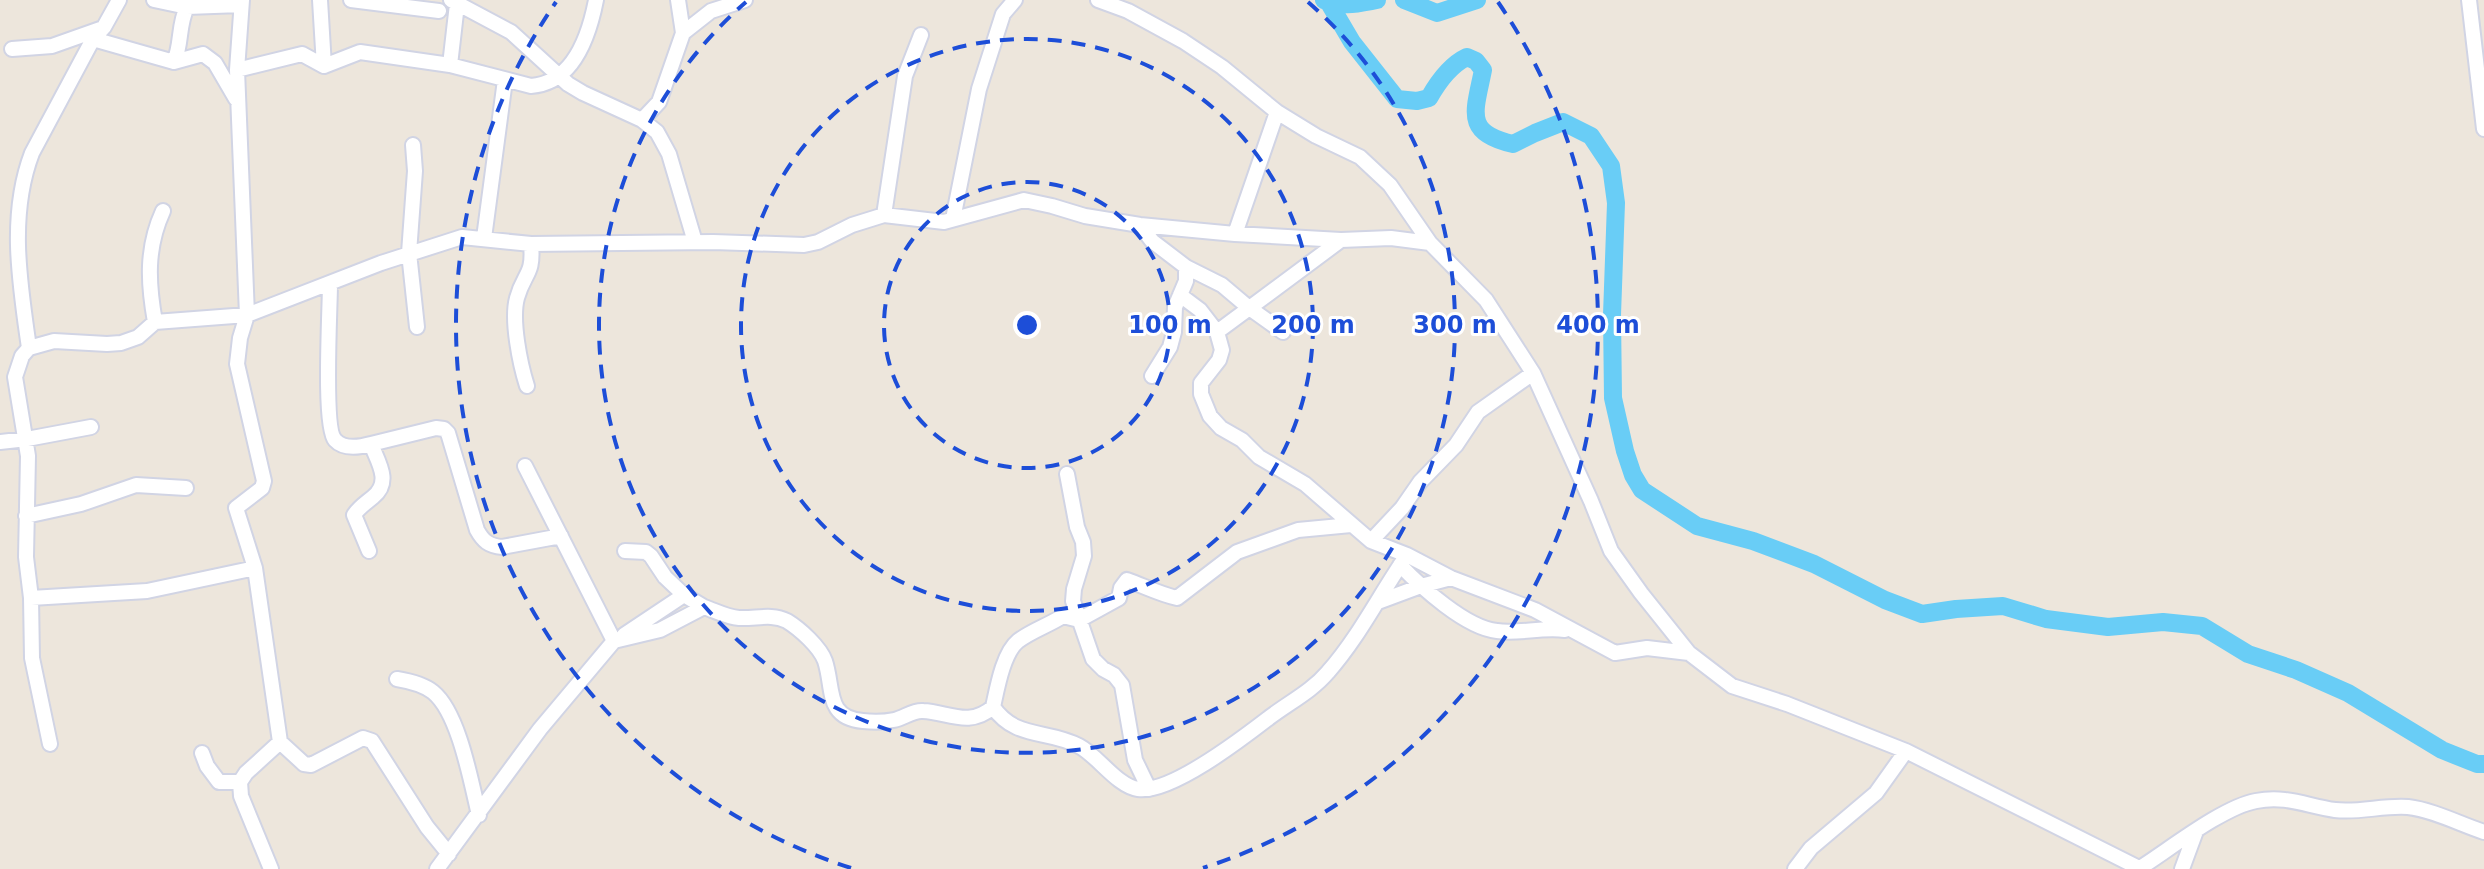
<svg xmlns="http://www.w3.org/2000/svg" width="2484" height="869" viewBox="0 0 2484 869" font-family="'DejaVu Sans',sans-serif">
	<rect width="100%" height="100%" fill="#ede6dc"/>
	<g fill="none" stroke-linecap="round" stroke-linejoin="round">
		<path stroke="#69cdf6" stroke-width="18" d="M 1324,0 C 1341,8 1360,3 1377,0
			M 1404,0 L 1437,13 L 1477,0
			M 1329,3 L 1352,42 L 1397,99 L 1417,101 L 1429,98 C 1438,82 1450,65 1467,57 L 1476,61 L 1483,70 C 1475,111 1463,133 1513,144 L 1535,133 L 1563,122 L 1591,136 L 1611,166 L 1616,203 L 1612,315 L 1613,398 L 1625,451 L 1633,475 L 1642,490 L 1697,526 L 1753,541 L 1814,564 L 1885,600 L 1922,614 L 1956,609 L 2003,606 L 2046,619 L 2108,627 L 2163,622 L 2202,626 L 2248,654 L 2296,670 L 2348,693 L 2442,750 L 2477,764 L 2484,764"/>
		<g stroke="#d1d4e4" stroke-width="18">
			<path id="minor" d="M 154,0 L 187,7 L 241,5
				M 242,0 L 237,70 L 247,315 L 240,338 L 237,364 L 264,481 L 262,488 L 236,508 L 255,568
				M 320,0 L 324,66
				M 351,0 L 439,11
				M 451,0 L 511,32 L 568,84 L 583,93 L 642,120 L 657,132 L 669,154 L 695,242
				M 678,0 L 683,33
				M 1098,0 L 1128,11 L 1183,41 L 1222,67 L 1277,112 L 1316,136 L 1360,157 L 1390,185 L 1430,243
				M 2469,0 L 2484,129
				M 93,39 L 174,62 L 203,54 L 215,63 L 236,99
				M 12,49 L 52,46 L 100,29
				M 174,62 C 182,44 178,25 187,7
				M 450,65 L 457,4
				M 237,70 L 302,54 L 324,66 L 360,52 L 450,65 L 531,86 C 573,83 589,36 596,0
				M 642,120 L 659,102 L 683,33 L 711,11 L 745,0
				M 413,145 L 415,171 L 409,253 L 417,327
				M 884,215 L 905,76 L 921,35
				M 953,219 L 979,89 L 1003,14 L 1015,0
				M 1140,225 L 1152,241 L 1186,267 L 1186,281 L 1175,307 L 1174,332 L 1170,347 L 1152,376
				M 1235,234 L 1277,112
				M 484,238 L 505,80
				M 1186,267 L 1222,285 L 1248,307 L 1283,332
				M 330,284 C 330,308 323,427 335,440 C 344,450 360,447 371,444 C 378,462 392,482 373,497 C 366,503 359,507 354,515 L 369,551
				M 1180,295 L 1200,310 L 1217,332 L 1222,350 L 1219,360 L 1201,383 L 1201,394 L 1210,416 L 1221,428 L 1242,440 L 1259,457 L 1305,484 L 1371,541 L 1407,555 L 1451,578 L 1535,610 L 1615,653 L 1647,648 L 1689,653
				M 155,322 C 148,283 146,248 163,211
				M 1217,332 L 1341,240
				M 29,348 L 54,341 L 107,344 L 121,343 L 138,337 L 155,322 L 247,315 L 381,263 L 462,237 L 531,244 L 713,242 L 804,245 L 818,242 L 852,225 L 884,215 L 944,222 L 1024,200 L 1052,206 L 1085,216 L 1140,225 L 1235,234 L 1341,240 L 1391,238 L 1430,243 L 1486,300 L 1533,373 L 1591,501 L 1611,551 L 1641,593 L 1689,653 L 1732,686 L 1787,704 L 1906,751 L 2141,869
				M 527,386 C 520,364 511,320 517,298 C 524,272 534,276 531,244
				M 0,442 L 27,439 L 91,427
				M 371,444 L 436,428 L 444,429 L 448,433 L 477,530 C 483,541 489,546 502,547 L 561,536
				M 525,466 L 614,641
				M 1067,474 L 1077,527 L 1083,542 L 1084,556 L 1074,589 L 1073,601 L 1093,659 L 1103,669 L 1114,675 L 1122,685 L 1135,760 L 1149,789
				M 26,516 L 81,504 L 136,485 L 186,488
				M 1371,541 L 1402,508 L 1420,482 L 1456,445 L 1478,412 L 1533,373
				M 625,551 L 646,552 L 651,556 L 665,577 L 684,595
				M 1400,565 C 1421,587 1466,628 1497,631 C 1519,634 1541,627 1565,630
				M 31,598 L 147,591 L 255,568 L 280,742 L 246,773 L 240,782 L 241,796 L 271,869
				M 1378,602 L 1421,586 L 1451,578
				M 624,635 L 684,595 L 704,607
				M 397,679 C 409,681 423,684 433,692 C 459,713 471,782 479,815
				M 993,707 C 997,689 1003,653 1018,641 C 1031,631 1049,625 1063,616 L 1079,620 L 1119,598 L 1121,588 L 1127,580 C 1144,586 1159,594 1177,598 L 1237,552 L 1298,530 L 1351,525
				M 280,742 L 304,764 L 311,765 L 363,738 L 372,741 L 427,827 L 449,854
				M 50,744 L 32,658 L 31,598 L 26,557 L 28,456 L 15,377 L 22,356 L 29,348 C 20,284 8,216 32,153 L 93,39 L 104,27 L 119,0
				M 202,753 L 207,766 L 219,782 L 240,782
				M 2140,868 C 2170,849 2223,807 2256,801 C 2286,795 2307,806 2335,810 C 2359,813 2384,805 2408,807 C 2433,810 2460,824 2484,832
				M 437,869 L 540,729 L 614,641 L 660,630 L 704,607 C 716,611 726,617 739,618 C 756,619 771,613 787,621 C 800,629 820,647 825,661 C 834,688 825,718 863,721 C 873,722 884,722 894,720 C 904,718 913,710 923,711 C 948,712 969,728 993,707 C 1016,740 1047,729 1079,746 C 1098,756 1117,786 1138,789 C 1171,794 1244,737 1270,717 C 1290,702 1312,691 1328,672 C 1359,637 1380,594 1407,555
				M 1795,869 L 1811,848 L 1876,793 L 1906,751
				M 2182,869 L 2196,831"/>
		</g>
		<use href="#minor" stroke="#fff" stroke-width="14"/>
	</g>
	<g fill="none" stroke="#1d4ed8" stroke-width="4" stroke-dasharray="14 10">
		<circle cx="1027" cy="325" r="143"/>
		<circle cx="1027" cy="325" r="286"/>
		<path d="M1308 2A428 428 0 1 1 746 2"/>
		<path d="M851 868A571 571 0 0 1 556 2M1498 2A571 571 0 0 1 1203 868"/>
	</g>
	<circle cx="1027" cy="325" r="12" fill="#1d4ed8" stroke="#fff" stroke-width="4"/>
	<g font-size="24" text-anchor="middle" font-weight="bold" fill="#1d4ed8" stroke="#fff" stroke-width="6" stroke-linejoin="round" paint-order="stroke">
		<text x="1170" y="333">100 m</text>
		<text x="1313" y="333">200 m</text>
		<text x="1455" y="333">300 m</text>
		<text x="1598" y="333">400 m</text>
	</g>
</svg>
